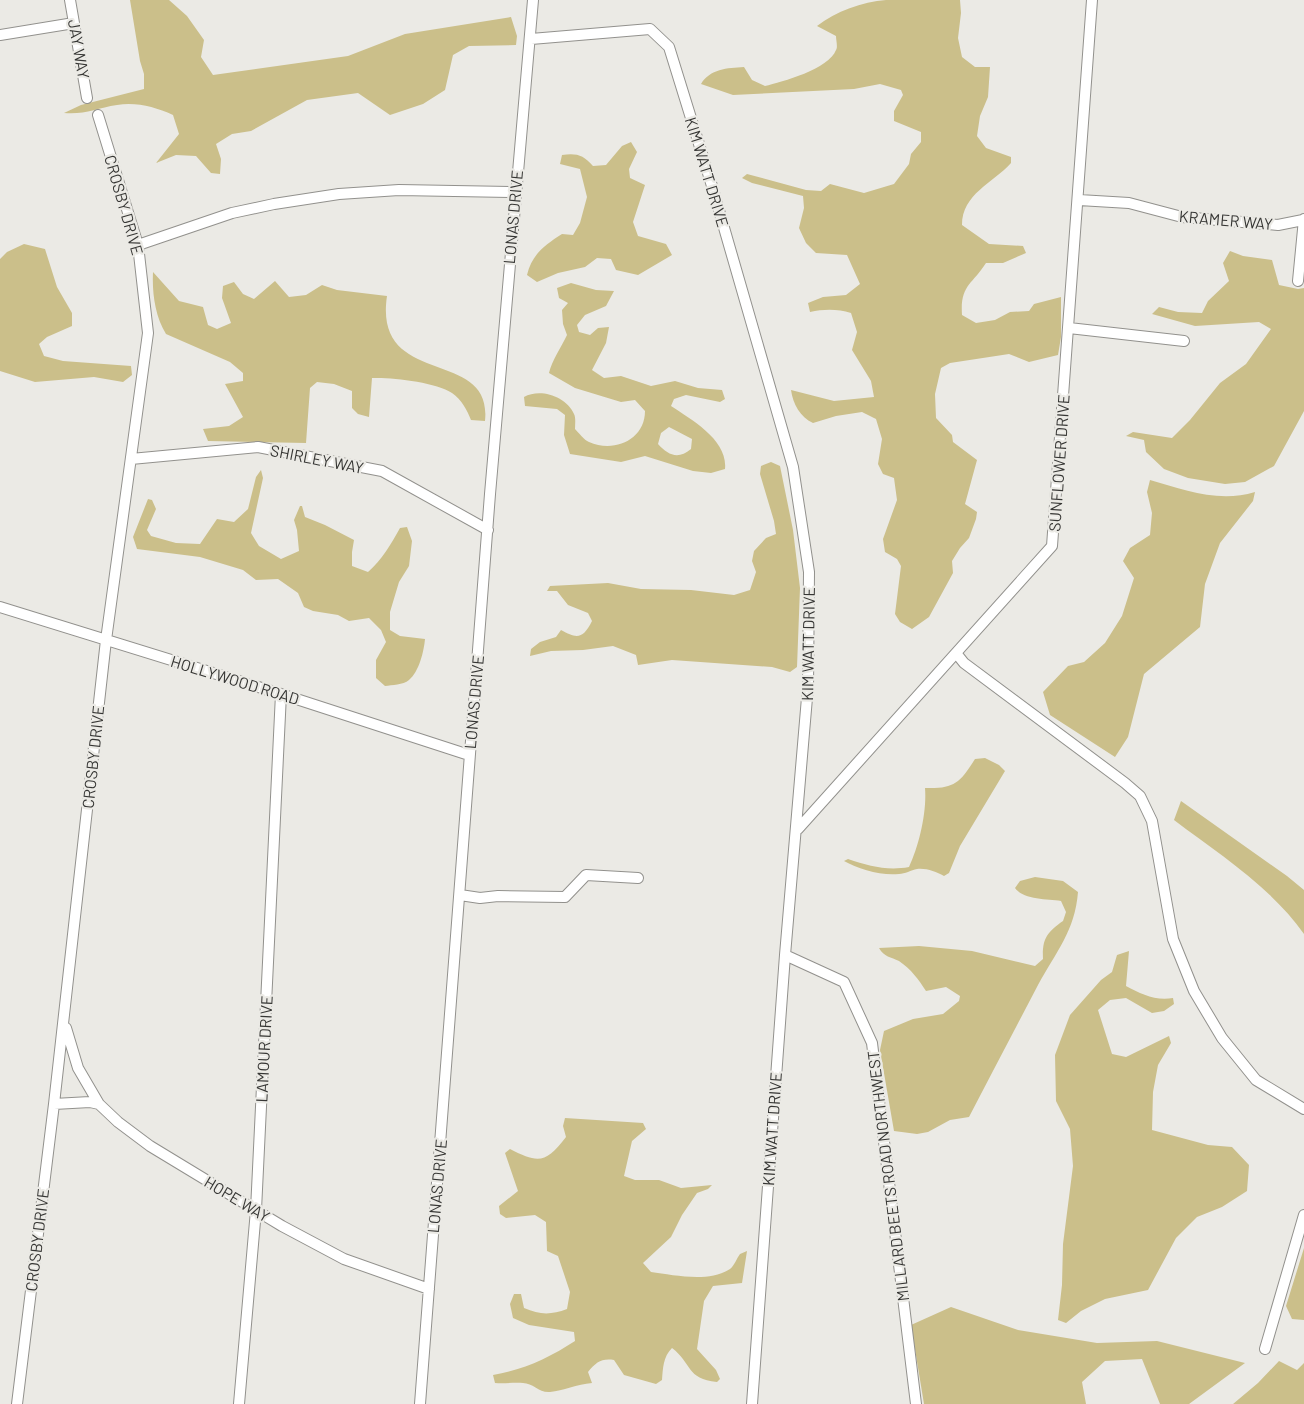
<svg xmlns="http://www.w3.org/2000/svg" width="1304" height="1404" viewBox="0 0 1304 1404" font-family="Barlow,sans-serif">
	<rect width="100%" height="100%" fill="#ebeae5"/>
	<path fill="#cbbf8a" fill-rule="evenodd" d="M 130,0 L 169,0 L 187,16 L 204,40 L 201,57 L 213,75 L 348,56 L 405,34 L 511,17 L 517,36 L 516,45 L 469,46 L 453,55 L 445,90 L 423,104 L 390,115 L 358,93 L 307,100 L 251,131 L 232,134 L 216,144 L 221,159 L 220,174 L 211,173 L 196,156 L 176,155 L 156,163 L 179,134 L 173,115 C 155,107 137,102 117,105 C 97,108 84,115 64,113 L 81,105 L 144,89 L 144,74 L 140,61 Z
		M 886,0 L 960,0 L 961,13 L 958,38 L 962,57 L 975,67 L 990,67 L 988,97 L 980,116 L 977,136 L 986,148 L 1011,157 L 1011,163 C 993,183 962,194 962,225 L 989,244 L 1023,246 L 1026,253 L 1003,263 L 986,263 C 972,285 960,285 962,315 L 976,323 L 995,320 L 1010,312 L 1029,311 L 1034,304 L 1061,297 L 1061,337 L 1058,355 L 1029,362 L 1009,354 L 950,363 L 941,368 L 935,394 L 936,418 L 952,435 L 953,442 L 977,460 L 965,504 L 977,512 L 976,519 L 969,538 L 960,548 L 952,561 L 953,573 L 929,617 L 912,629 L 900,622 L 895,614 L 901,566 L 897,559 L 885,552 L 883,539 L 897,500 L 894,478 L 883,474 L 878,464 L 882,439 L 876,419 L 862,412 L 836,416 L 813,423 C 800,417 793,404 791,390 L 834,401 L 874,397 L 871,381 L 852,350 L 857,332 L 851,313 C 838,309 824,309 810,312 L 808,303 L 823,297 L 846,295 L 860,284 L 847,255 L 816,253 L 806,243 L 799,228 L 804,208 L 803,196 L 752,183 L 742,178 L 747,174 L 806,190 L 821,191 L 830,184 L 864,193 L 894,184 L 909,164 L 911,154 L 921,142 L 921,132 L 894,121 L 894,111 L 903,95 L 901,90 L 880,84 L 854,89 L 733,95 L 701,84 C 710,69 727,68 744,67 L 752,80 L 765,86 C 782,82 829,69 836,50 C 838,47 836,40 836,36 L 817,26 C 836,11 862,2 886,0 Z
		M 631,142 L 637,152 L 629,169 L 630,178 L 645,185 L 633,222 L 638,236 L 666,244 L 672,255 L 638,275 L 616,270 L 611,259 L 597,258 L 585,267 L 558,273 L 537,282 L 527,275 C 532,254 545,245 562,234 L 573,235 L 580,223 L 587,197 L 580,169 L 560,164 L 562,155 C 577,153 583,155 593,166 L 606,165 L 622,146 Z
		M 24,244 L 45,249 L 57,287 L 72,313 L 72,326 L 47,337 L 39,344 L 44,356 L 63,361 L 131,366 L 132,375 L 123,382 L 94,377 L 35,382 L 0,371 L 0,259 L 7,252 Z
		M 1230,251 L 1243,256 L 1272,260 L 1279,285 L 1298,289 L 1304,288 L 1304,411 L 1274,466 L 1245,482 L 1225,484 L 1188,478 L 1164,469 L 1146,452 L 1144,440 L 1126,436 L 1133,432 L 1172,438 L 1190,420 L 1220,383 L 1246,364 L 1271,329 L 1259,322 L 1195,326 L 1152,314 L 1159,307 L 1178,312 L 1202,313 L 1208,301 L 1229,281 L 1223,263 Z
		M 153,272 L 179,301 L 203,307 L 208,325 L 217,329 L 231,323 L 222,298 L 223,286 L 234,282 L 243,294 L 254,299 L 275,281 L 289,297 L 306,295 L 322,285 L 337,290 L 387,296 C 373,390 493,346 485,421 L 471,420 C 467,410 462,400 452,393 C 436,382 391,377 372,378 L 369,417 L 358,414 L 352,408 L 352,391 L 334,384 L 317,382 L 310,388 L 306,443 L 208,441 L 203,429 L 229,426 L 243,417 L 225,384 L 243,381 L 243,373 L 230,362 L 166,334 C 155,316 152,293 153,272 Z
		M 571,283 L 596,290 L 614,291 L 606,306 L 585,315 L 577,325 L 579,332 L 590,335 L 598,328 L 609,327 L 606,343 L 592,370 L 604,378 L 621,376 L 651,386 L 675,381 L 698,388 L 722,390 L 725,399 L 720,402 L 686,395 L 674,399 L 671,406 C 692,420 728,440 725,469 L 711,473 L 693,471 L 645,456 L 621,462 L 570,454 L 564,435 L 565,415 L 557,409 L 525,406 L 524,397 C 540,388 566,396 574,414 C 576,418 575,424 575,429 C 579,433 584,440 589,442 C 614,453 645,440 645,411 L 635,400 L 621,402 L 575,388 L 549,373 C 552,360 561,348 567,335 L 563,324 L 562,310 L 568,303 L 559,298 L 557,288 ZM 669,427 L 692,439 L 691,449 C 678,460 668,455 658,444 L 661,433 Z
		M 771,462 L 780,466 L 793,530 L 800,588 L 797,667 L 790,672 L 772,667 L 672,660 L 638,665 L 636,655 L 613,646 L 583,650 L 551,651 L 530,656 L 531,649 L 540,642 L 556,637 L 561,630 C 577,639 583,639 592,621 L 588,613 L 568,605 L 557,591 L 547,591 L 550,586 L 608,583 L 641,589 L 691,590 L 734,595 L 750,590 L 756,572 L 752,561 L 754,551 L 766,538 L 776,534 L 774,521 L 760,474 L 761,466 Z
		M 261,470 L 263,478 L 251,533 L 259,546 L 281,559 L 299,551 L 297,530 L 294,520 L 300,506 L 302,506 L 305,517 L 325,525 L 354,540 L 352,552 L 352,566 L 368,572 C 382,560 391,544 400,528 L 407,527 L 412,541 L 409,566 L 399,582 L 390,612 L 390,630 L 400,636 L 425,639 C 424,651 419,672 409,680 C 403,685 392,685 385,686 L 376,678 L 376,660 L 386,642 L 381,630 L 369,618 L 349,621 L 338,615 L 313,611 L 304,607 L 298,593 L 278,579 L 256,580 L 243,570 L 200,557 L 137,549 L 133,537 L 148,499 L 152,500 L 156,509 L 147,530 L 151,536 L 176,543 L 200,544 L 217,519 L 234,522 L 248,509 L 256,477 Z
		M 1150,480 C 1184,490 1219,503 1255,492 L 1253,501 L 1220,543 L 1205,584 L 1200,627 L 1144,674 L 1128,737 L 1115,757 L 1050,715 L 1043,692 L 1068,666 L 1084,662 L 1105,643 L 1122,616 L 1134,578 L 1123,561 L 1130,548 L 1150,535 L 1152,513 L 1147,492 Z
		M 985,758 L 999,765 L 1005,771 L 960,846 L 949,873 L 944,876 C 936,872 927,868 917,869 C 911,870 905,874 899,874 C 881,876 858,869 844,861 L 848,859 C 869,866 887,871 909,867 C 919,846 927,812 925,788 C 954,789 960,783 975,759 Z
		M 1181,801 L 1287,876 L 1304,890 L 1304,934 C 1271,887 1219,854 1174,820 Z
		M 1035,877 L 1063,881 L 1078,892 C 1075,931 1056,952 1038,985 C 1015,1029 992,1073 969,1117 L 950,1120 L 928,1132 L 917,1134 L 894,1131 L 880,1050 L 884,1031 L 913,1019 L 943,1014 L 959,1001 L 960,996 L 946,987 L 926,991 C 919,980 911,969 899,961 C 891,957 884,957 879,948 L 919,946 L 972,951 L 1035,966 L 1043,959 C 1042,939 1047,932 1063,921 L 1066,912 L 1061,901 C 1047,899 1023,900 1015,888 L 1020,881 Z
		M 1129,951 L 1126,986 C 1141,994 1155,1001 1173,998 L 1174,1004 L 1164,1011 L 1152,1013 L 1126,998 L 1110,1000 L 1098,1010 L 1112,1054 L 1126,1057 L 1169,1036 L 1171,1043 L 1158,1065 L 1153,1092 L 1152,1130 L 1208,1145 L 1232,1147 L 1249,1165 L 1247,1191 L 1222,1207 L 1197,1217 L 1176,1238 L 1148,1290 L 1105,1299 L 1081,1311 L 1066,1323 L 1058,1320 L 1062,1285 L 1063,1244 L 1073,1166 L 1070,1129 L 1056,1101 L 1055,1055 L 1070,1015 L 1101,980 L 1112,972 L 1117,955 Z
		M 565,1118 L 643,1123 L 646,1129 L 632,1141 L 624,1176 L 635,1180 L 659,1180 L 681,1188 L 712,1185 L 708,1189 L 697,1193 L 682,1215 L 671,1237 L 643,1263 L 651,1272 C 674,1275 709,1283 730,1269 C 734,1266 737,1258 740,1254 L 747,1251 L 742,1283 L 713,1286 L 704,1301 L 697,1349 L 716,1370 L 720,1379 L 717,1382 C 686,1379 692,1363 672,1348 C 663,1357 663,1368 662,1380 L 656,1384 L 624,1375 L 614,1360 C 602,1358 596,1362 588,1372 L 592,1383 C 577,1384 563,1391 550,1392 C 539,1393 533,1383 523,1383 C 514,1382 505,1384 495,1383 L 493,1375 C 523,1370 549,1358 575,1341 L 574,1332 L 529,1325 L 513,1318 L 510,1304 L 514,1294 L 521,1294 L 524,1308 C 540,1315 551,1315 567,1309 L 570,1292 L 558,1256 L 547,1251 L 546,1222 L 535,1215 L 506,1218 L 500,1214 L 499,1206 L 518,1191 L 505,1153 L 510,1149 C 539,1164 546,1163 566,1137 L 563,1126 Z
		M 1304,1248 L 1304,1320 L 1292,1319 L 1286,1306 Z
		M 951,1307 L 1018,1330 L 1097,1343 L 1157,1341 L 1245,1363 L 1189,1404 L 1160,1404 L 1142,1359 L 1105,1361 L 1082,1382 L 1086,1404 L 924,1404 L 911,1325 Z
		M 1279,1361 L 1297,1370 L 1304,1363 L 1304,1404 L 1233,1404 L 1258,1383 Z"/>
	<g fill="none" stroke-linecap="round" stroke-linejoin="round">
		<g stroke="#92918d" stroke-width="12">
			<path id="minor" d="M 70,0 L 87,98
				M 0,35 L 74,23
				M 531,39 L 650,29 L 669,47 L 712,186 L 793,467 L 809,572 L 808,686 L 785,955 L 752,1404
				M 1079,200 L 1129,203 L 1182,217 L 1278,225 L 1303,220
				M 138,245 L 232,213 L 274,204 L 339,194 L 399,190 L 515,192
				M 1298,281 L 1304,219
				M 1069,328 L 1184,341
				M 131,459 L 258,447 L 382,471 L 488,530
				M 0,607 L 281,694 L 469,755
				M 956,653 L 964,663 L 1125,783 L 1140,796 L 1152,821 L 1173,939 L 1194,991 L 1222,1038 L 1256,1080 L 1304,1109
				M 798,829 L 1052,546 L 1092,0
				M 460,895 L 480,898 L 498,896 L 565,897 L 586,875 L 638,878
				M 785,955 L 844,982 L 872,1043 L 916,1404
				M 66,1028 L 78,1068 L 99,1104
				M 54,1104 L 90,1102 L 99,1104 L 118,1122 L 150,1146 L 282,1226 L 344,1259 L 429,1289
				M 1265,1349 L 1304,1215
				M 17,1404 L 54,1104 L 106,640 L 148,333 L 138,245 L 98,115
				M 239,1404 L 256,1210 L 281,694
				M 420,1404 L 490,494 L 533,0"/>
		</g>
		<use href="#minor" stroke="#fff" stroke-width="10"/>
	</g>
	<g text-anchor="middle" stroke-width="4.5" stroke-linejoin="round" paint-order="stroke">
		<g font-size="16" fill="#363634" stroke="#ebeae5">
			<text transform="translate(79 49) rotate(80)" y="6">JAY WAY</text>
			<text transform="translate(707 172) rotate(73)" y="6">KIM WATT DRIVE</text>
			<text transform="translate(124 205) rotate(74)" y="6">CROSBY DRIVE</text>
			<text transform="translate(513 217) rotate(-85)" y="6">LONAS DRIVE</text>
			<text transform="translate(1226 220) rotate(5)" y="6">KRAMER WAY</text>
			<text transform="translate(317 459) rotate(11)" y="6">SHIRLEY WAY</text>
			<text transform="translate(1059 463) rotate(-86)" y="6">SUNFLOWER DRIVE</text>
			<text transform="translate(808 644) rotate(-89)" y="6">KIM WATT DRIVE</text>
			<text transform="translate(235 680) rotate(17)" y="6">HOLLYWOOD ROAD</text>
			<text transform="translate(474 702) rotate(-85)" y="6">LONAS DRIVE</text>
			<text transform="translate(93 757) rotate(-84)" y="6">CROSBY DRIVE</text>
			<text transform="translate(264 1049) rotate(-87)" y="6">LAMOUR DRIVE</text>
			<text transform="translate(772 1129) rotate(-86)" y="6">KIM WATT DRIVE</text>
			<text transform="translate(888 1176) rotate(-97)" y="6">MILLARD BEETS ROAD NORTHWEST</text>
			<text transform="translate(437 1186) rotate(-85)" y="6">LONAS DRIVE</text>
			<text transform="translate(237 1199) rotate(31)" y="6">HOPE WAY</text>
			<text transform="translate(37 1240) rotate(-83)" y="6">CROSBY DRIVE</text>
		</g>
	</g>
</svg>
